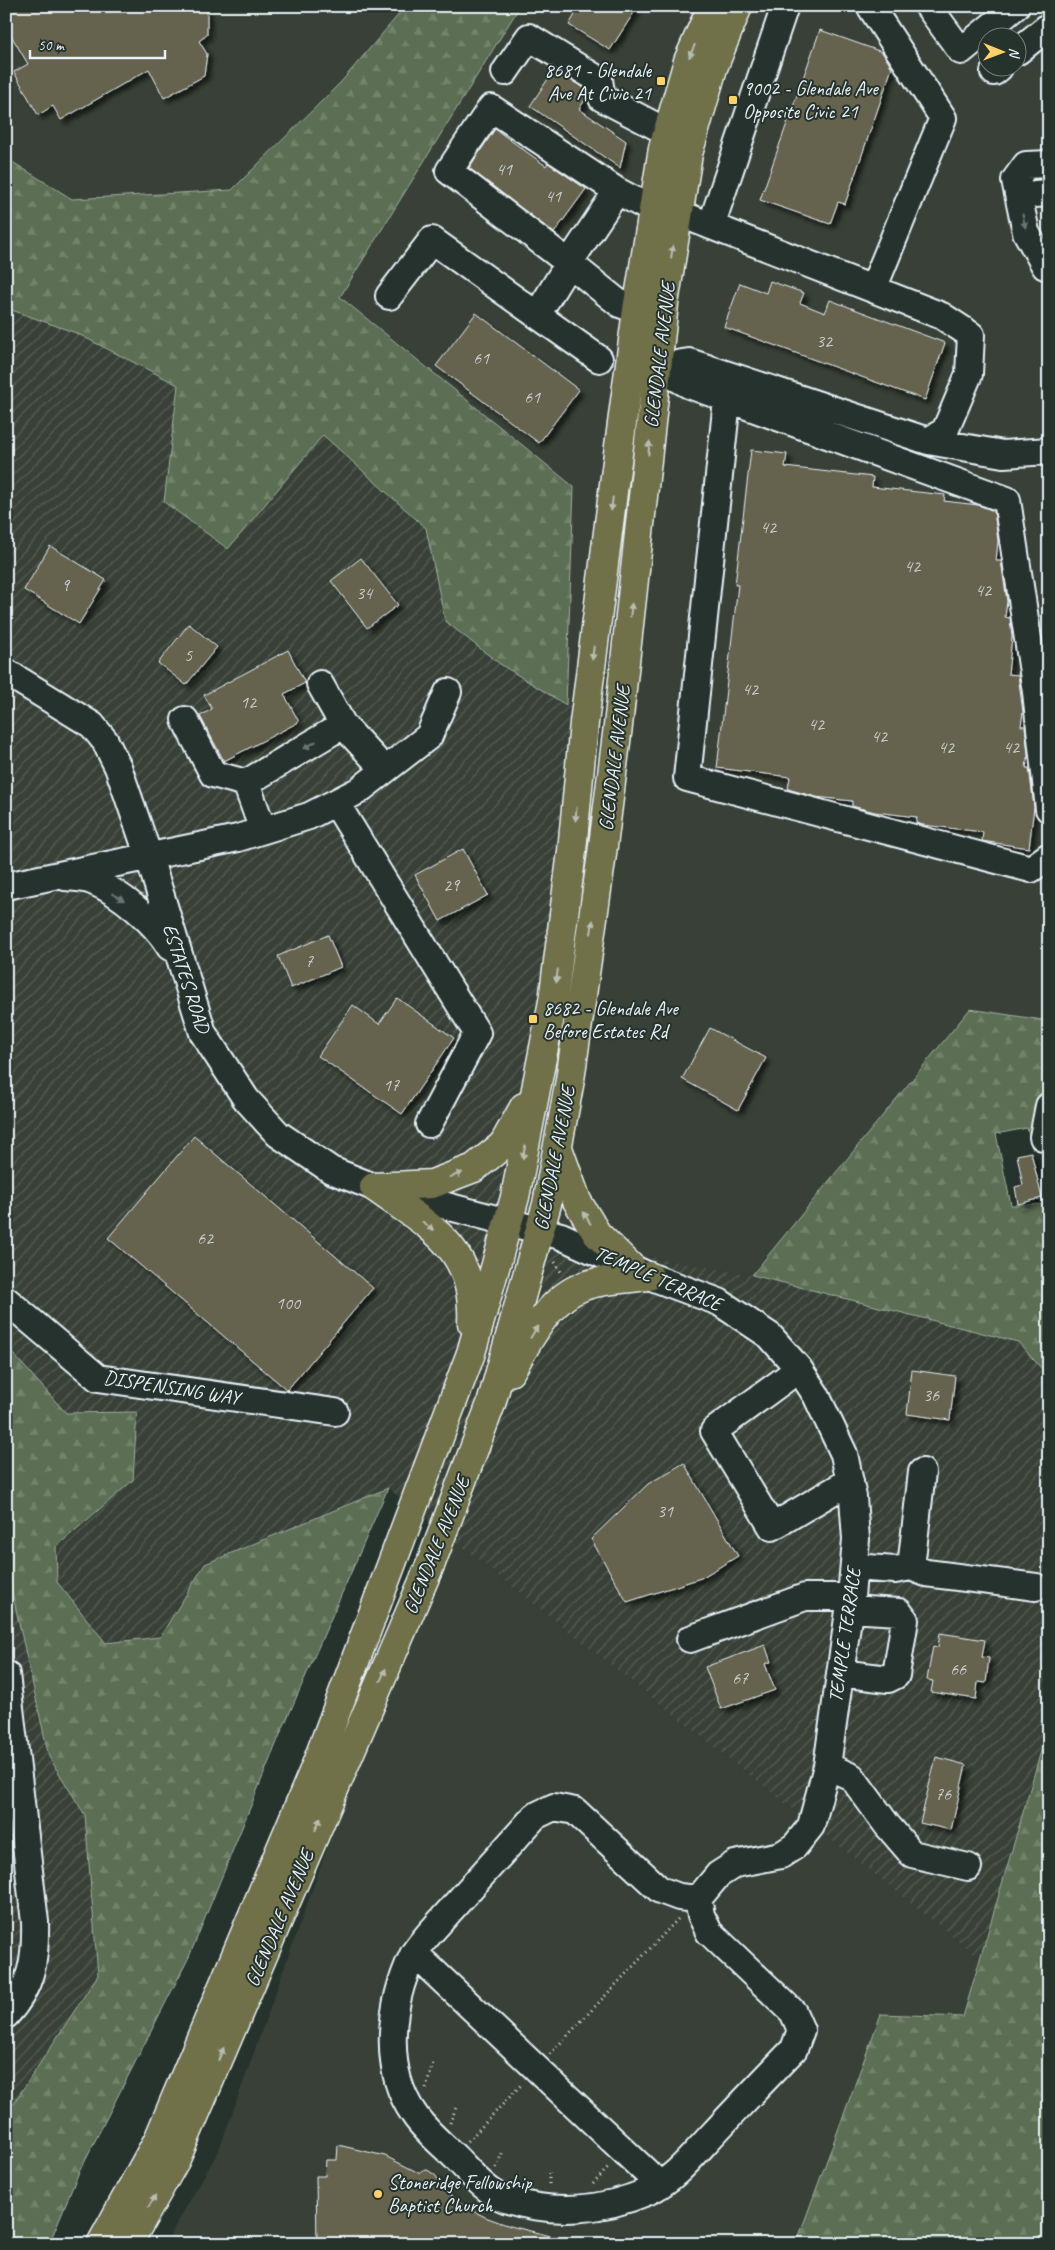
<svg xmlns="http://www.w3.org/2000/svg" width="1055" height="2250" viewBox="0 0 1055 2250" font-family="Caveat,sans-serif">
	<defs>
		<pattern id="industrial-furrows" width="10" height="10" patternUnits="userSpaceOnUse" patternTransform="scale(1.25)"><rect width="10" height="10" fill="#394137"/><path d="M-1 1l2-2M0 10L10 0M9 11l2-2" fill="none" stroke="#565d55"/></pattern>
		<pattern id="forest-firs" width="22" height="20" patternUnits="userSpaceOnUse" patternTransform="scale(1.25)"><rect width="22" height="20" fill="#5b6e52"/><path d="M5 1l3.5 6h-7zM16 11l3.5 6h-7z" fill="#73836c"/></pattern>
		<filter id="shadow"><feDropShadow dx="4.5" dy="4.5" stdDeviation="2.5" flood-color="#0009"/></filter>
	</defs>
	<rect width="100%" height="100%" fill="#26332d"/>
	<filter id="ink" filterUnits="userSpaceOnUse"><feTurbulence type="fractalNoise" baseFrequency=".02" numOctaves="2"/><feDisplacementMap in="SourceGraphic" scale="10" xChannelSelector="R" yChannelSelector="G"/><feConvolveMatrix kernelMatrix="1 2 1 2 8 2 1 2 1" color-interpolation-filters="sRGB"/></filter>
	<g filter="url(#ink)">
		<path fill="#394137" fill-rule="evenodd" d="M 6,6 L 406,6 L 341,82 L 232,190 L 72,199 L 6,158 Z
			M 520,6 L 1049,6 L 1049,1021 L 970,1009 L 752,1275 L 533,1236 L 600,707 L 566,705 L 574,487 L 340,297 ZM 988,38 L 1018,38 L 1018,68 L 988,68 Z
			M 441,1530 L 980,1958 L 963,2018 L 803,2229 L 796,2244 L 165,2244 L 219,2150 Z"/>
		<path fill="url(#industrial-furrows)" d="M 6,308 L 76,333 L 178,385 L 164,502 L 227,549 L 323,435 L 426,528 L 445,621 L 500,664 L 566,705 L 600,707 L 533,1236 L 752,1275 L 1018,1342 L 1049,1377 L 1049,1724 L 980,1958 L 388,1488 L 205,1564 L 160,1638 L 106,1643 L 57,1582 L 56,1547 L 133,1480 L 137,1412 L 66,1413 L 6,1346 Z
			M 6,1565 L 49,1756 L 85,1815 L 98,1975 L 6,2115 Z"/>
		<path fill="url(#forest-firs)" stroke="#a2b0a5" fill-rule="evenodd" d="M 406,6 L 520,6 L 340,297 L 574,487 L 566,705 L 500,664 L 445,621 L 426,528 L 323,435 L 228,549 L 164,502 L 178,385 L 76,333 L 6,308 L 6,158 L 72,199 L 232,190 L 341,82 Z
			M 970,1009 L 1049,1021 L 1049,1377 L 1018,1342 L 752,1275 ZM 1027,1128 L 1032,1148 L 1046,1151 L 1047,1204 L 1011,1205 L 996,1134 Z
			M 6,1346 L 66,1413 L 137,1412 L 133,1480 L 56,1547 L 57,1582 L 106,1643 L 160,1637 L 205,1564 L 388,1488 L 279,1737 L 189,1957 L 79,2172 L 49,2244 L 6,2244 L 6,2115 L 98,1975 L 85,1815 L 49,1757 L 6,1565 Z
			M 1049,1724 L 1049,2244 L 796,2244 L 881,2014 L 963,2017 Z"/>
		<path fill="#65624e" stroke="#e8f1f8" filter="url(#shadow)" d="M 6,6 L 207,6 L 207,35 L 199,41 L 207,54 L 204,76 L 164,98 L 149,69 L 61,120 L 53,106 L 38,115 L 14,72 L 28,64 L 6,27 Z
			M 580,6 L 638,6 L 610,50 L 569,25 Z
			M 820,30 L 882,52 L 892,68 L 845,204 L 838,202 L 830,224 L 760,200 Z
			M 554,70 L 585,89 L 587,97 L 579,109 L 626,141 L 620,168 L 530,106 Z
			M 495,129 L 546,166 L 548,163 L 586,189 L 554,233 L 469,168 Z
			M 770,281 L 804,293 L 800,303 L 825,313 L 830,300 L 945,343 L 925,400 L 724,327 L 740,283 L 766,293 Z
			M 476,313 L 579,390 L 539,443 L 436,366 Z
			M 751,450 L 787,454 L 785,467 L 873,477 L 872,487 L 945,495 L 944,501 L 978,505 L 994,511 L 998,541 L 996,561 L 1001,561 L 1007,601 L 1005,617 L 1010,618 L 1012,637 L 1008,674 L 1018,675 L 1023,712 L 1021,726 L 1025,726 L 1028,755 L 1026,768 L 1029,768 L 1034,807 L 1029,848 L 982,841 L 983,832 L 923,825 L 916,823 L 917,817 L 875,812 L 852,806 L 852,801 L 816,797 L 788,789 L 790,777 L 717,768 L 738,585 L 735,585 Z
			M 50,546 L 106,580 L 79,624 L 24,590 Z
			M 361,558 L 398,605 L 367,628 L 331,581 Z
			M 189,624 L 217,647 L 186,685 L 158,663 Z
			M 288,650 L 305,683 L 284,694 L 299,722 L 224,761 L 200,716 L 212,709 L 204,695 Z
			M 463,849 L 488,895 L 440,921 L 415,875 Z
			M 328,935 L 341,967 L 291,988 L 278,956 Z
			M 397,998 L 454,1038 L 402,1114 L 318,1056 L 353,1005 L 379,1024 Z
			M 710,1028 L 766,1058 L 738,1110 L 682,1079 Z
			M 194,1136 L 373,1288 L 287,1390 L 108,1238 Z
			M 1031,1152 L 1042,1198 L 1018,1204 L 1015,1187 L 1023,1185 L 1017,1155 Z
			M 912,1370 L 955,1376 L 950,1420 L 907,1414 Z
			M 684,1463 L 738,1556 L 701,1578 L 627,1602 L 591,1539 L 648,1484 Z
			M 940,1633 L 985,1640 L 982,1657 L 989,1658 L 986,1683 L 978,1682 L 976,1699 L 931,1692 L 933,1681 L 927,1680 L 933,1646 L 938,1647 Z
			M 765,1645 L 771,1662 L 765,1664 L 775,1690 L 721,1709 L 705,1667 Z
			M 936,1757 L 966,1765 L 951,1830 L 920,1823 Z
			M 338,2145 L 385,2156 L 419,2173 L 426,2169 L 435,2175 L 451,2196 L 464,2206 L 485,2217 L 510,2226 L 559,2238 L 559,2244 L 317,2244 L 316,2176 L 325,2176 L 326,2160 L 337,2160 Z"/>
		<g fill="none" stroke-linecap="round" stroke-linejoin="round">
			<g stroke="#e8f1f8" stroke-width="30">
				<path id="minor" d="M 870,6 L 943,118 L 873,289
					M 928,6 L 961,51 L 1016,6
					M 1018,51 L 1049,26
					M 505,72 L 529,37 L 599,80 L 602,98 L 667,132
					M 994,72 L 999,68
					M 1049,164 L 1026,165 L 1015,180 L 1026,232 L 1045,266 L 1049,266
					M 617,191 L 569,263 L 449,171 L 491,108 L 617,191 L 653,210
					M 1035,194 L 1049,193
					M 678,213 L 942,316 L 971,335 L 969,374 L 945,431 L 928,441
					M 711,226 L 785,6
					M 389,296 L 432,240 L 537,315
					M 640,357 L 689,385 L 1007,500 L 1036,692 L 1049,809
					M 599,359 L 537,315 L 569,263 L 620,304 L 637,310
					M 657,367 L 689,362 L 928,441 L 1003,454 L 1049,451
					M 727,400 L 687,778 L 1031,869 L 1049,856
					M 6,672 L 92,725 L 105,741 L 118,767 L 149,857 L 203,1033 L 246,1099 L 278,1134 L 331,1170 L 374,1187 L 561,1236 L 649,1276 L 719,1302 L 770,1336 L 799,1369 L 816,1395 L 844,1454 L 853,1497 L 856,1539 L 851,1597 L 827,1766 L 811,1826 L 795,1846 L 781,1855 L 735,1864 L 718,1875 L 698,1899 L 679,1897 L 660,1890 L 575,1811 L 554,1807 L 535,1816 L 429,1934 C 423,1941 417,1948 413,1955 C 390,2002 382,2069 414,2114 C 425,2131 442,2144 456,2158 C 470,2172 486,2192 505,2199 C 553,2215 603,2211 649,2191 C 675,2179 694,2154 713,2134 C 740,2105 767,2077 794,2049 L 801,2030 L 793,2012 L 709,1932 L 701,1915 L 698,1899
					M 320,684 L 343,725
					M 185,720 L 213,774 L 246,783
					M 336,803 L 477,1033 L 429,1124
					M 263,830 L 246,783 L 343,725 L 385,770
					M 65,877 C 74,878 84,878 92,881 C 120,892 155,922 170,947
					M 6,886 L 238,838 L 309,816 L 358,791 L 429,736 L 448,692
					M 1043,1137 L 1049,1106
					M 6,1300 L 98,1378 L 335,1412
					M 799,1369 L 714,1431 L 772,1527 L 850,1481
					M 854,1567 L 895,1570 L 911,1567 L 922,1472
					M 911,1567 L 926,1573 L 1036,1587
					M 690,1639 L 805,1597 L 851,1597
					M 840,1673 L 888,1679 L 896,1675 L 905,1620 L 899,1612 L 849,1609
					M 6,1674 L 35,1922 C 36,1958 32,1987 6,2015
					M 827,1766 L 852,1777 L 887,1825 L 912,1854 L 968,1867
					M 414,1953 L 660,2185"/>
			</g>
			<g stroke="#e8f1f8" stroke-width="31">
				<path id="major" d="M 558,1148 L 577,1201 L 597,1234 L 631,1267
					M 374,1187 L 432,1184 L 474,1168 L 503,1145 L 524,1107
					M 374,1187 C 428,1226 476,1246 472,1323
					M 510,1372 C 529,1341 547,1299 584,1286 C 602,1279 629,1279 649,1276
					M 101,2244 L 158,2140 L 316,1765 L 471,1353 L 515,1197 L 553,1001 L 572,851 L 584,723 L 614,484 L 637,310 L 663,148 L 688,61 L 712,6
					M 128,2244 L 176,2159 L 431,1563 L 491,1404 L 547,1204 L 570,1080 L 602,854 L 618,726 L 664,304 L 688,154 L 713,68 L 738,6"/>
			</g>
			<path stroke="#e8f1f8" stroke-width="3" stroke-dasharray="1 4" stroke-linecap="butt" d="M 555,1262 L 561,1272
				M 550,2054 L 678,1919
				M 426,2089 L 433,2063
				M 450,2123 L 457,2105
				M 468,2141 L 522,2084
				M 496,2168 L 503,2151
				M 549,2173 L 549,2187
				M 593,2184 L 609,2167"/>
			<use href="#minor" stroke="#26332d" stroke-width="26"/>
			<use href="#major" stroke="#6f704a" stroke-width="28"/>
		</g>
		<defs><path id="oneway-solid" d="M-6-.8H1V-3.2L6.5 0L1 3.2V.8H-6Z" transform="scale(1.25)"/></defs>
		<g fill="#b8bdb2">
			<use href="#oneway-solid" transform="translate(692 51) rotate(114)"/>
			<use href="#oneway-solid" transform="translate(672 252) rotate(-81)"/>
			<use href="#oneway-solid" transform="translate(649 448) rotate(-84)"/>
			<use href="#oneway-solid" transform="translate(612 504) rotate(97)"/>
			<use href="#oneway-solid" transform="translate(631 610) rotate(-84)"/>
			<use href="#oneway-solid" transform="translate(593 653) rotate(97)"/>
			<use href="#oneway-solid" transform="translate(576 814) rotate(95)"/>
			<use href="#oneway-solid" transform="translate(592 927) rotate(-82)"/>
			<use href="#oneway-solid" transform="translate(557 976) rotate(97)"/>
			<use href="#oneway-solid" transform="translate(524 1152) rotate(101)"/>
			<use href="#oneway-solid" transform="translate(456 1175) rotate(-21)"/>
			<use href="#oneway-solid" transform="translate(587 1218) rotate(-121)"/>
			<use href="#oneway-solid" transform="translate(428 1226) rotate(38)"/>
			<use href="#oneway-solid" transform="translate(534 1332) rotate(-59)"/>
			<use href="#oneway-solid" transform="translate(383 1675) rotate(-67)"/>
			<use href="#oneway-solid" transform="translate(318 1824) rotate(-67)"/>
			<use href="#oneway-solid" transform="translate(221 2054) rotate(-67)"/>
			<use href="#oneway-solid" transform="translate(152 2201) rotate(-60)"/>
		</g>
		<g fill="#6a7674">
			<use href="#oneway-solid" transform="translate(1024 221) rotate(78)"/>
			<use href="#oneway-solid" transform="translate(310 745) rotate(149)"/>
			<use href="#oneway-solid" transform="translate(118 897) rotate(32)"/>
		</g>
	</g>
	<g fill="#ffd166" stroke="#26332d" stroke-width="2">
		<rect x="656" y="76" width="10" height="10" rx="2.5"/>
		<rect x="728" y="95" width="10" height="10" rx="2.5"/>
		<rect x="528" y="1014" width="10" height="10" rx="2.5"/>
		<circle cx="378" cy="2194" r="5"/>
	</g>
	<g text-anchor="middle" stroke-width="4" stroke-linejoin="round" paint-order="stroke">
		<g font-size="18" fill="#c7cdce">
			<text x="504" y="175">41</text>
			<text x="553" y="202">41</text>
			<text x="824" y="347">32</text>
			<text x="481" y="364">61</text>
			<text x="532" y="403">61</text>
			<text x="768" y="533">42</text>
			<text x="912" y="572">42</text>
			<text x="65" y="591">9</text>
			<text x="983" y="596">42</text>
			<text x="364" y="599">34</text>
			<text x="188" y="661">5</text>
			<text x="750" y="695">42</text>
			<text x="248" y="708">12</text>
			<text x="816" y="730">42</text>
			<text x="879" y="742">42</text>
			<text x="946" y="753">42</text>
			<text x="1011" y="753">42</text>
			<text x="451" y="891">29</text>
			<text x="309" y="967">7</text>
			<text x="391" y="1091">17</text>
			<text x="205" y="1244">62</text>
			<text x="288" y="1309">100</text>
			<text x="931" y="1401">36</text>
			<text x="665" y="1517">31</text>
			<text x="958" y="1675">66</text>
			<text x="740" y="1684">67</text>
			<text x="943" y="1800">76</text>
		</g>
		<g font-size="20" fill="#e8f1f8" stroke="#26332d" text-anchor="start">
			<text x="651" y="77" text-anchor="end">8681 - Glendale<tspan x="651" dy="23">Ave At Civic 21</tspan></text>
			<text x="743" y="95">9002 - Glendale Ave<tspan x="743" dy="23">Opposite Civic 21</tspan></text>
			<text x="543" y="1015">8682 - Glendale Ave<tspan x="543" dy="23">Before Estates Rd</tspan></text>
			<text x="388" y="2189">Stoneridge Fellowship<tspan x="388" dy="23">Baptist Church</tspan></text>
		</g>
		<g font-size="20" fill="#e8f1f8" stroke="#26332d">
			<text transform="translate(659 355) rotate(-83)" y="7">GLENDALE AVENUE</text>
			<text transform="translate(614 758) rotate(-83)" y="7">GLENDALE AVENUE</text>
			<text transform="translate(187 978) rotate(72)" y="7">ESTATES ROAD</text>
			<text transform="translate(554 1158) rotate(-79)" y="7">GLENDALE AVENUE</text>
			<text transform="translate(658 1278) rotate(23)" y="7">TEMPLE TERRACE</text>
			<text transform="translate(172 1387) rotate(9)" y="7">DISPENSING WAY</text>
			<text transform="translate(436 1545) rotate(-68)" y="7">GLENDALE AVENUE</text>
			<text transform="translate(844 1635) rotate(-82)" y="7">TEMPLE TERRACE</text>
			<text transform="translate(279 1918) rotate(-67)" y="7">GLENDALE AVENUE</text>
		</g>
	</g>
	<rect width="1055" height="2250" fill="none" stroke="#26332d" stroke-width="25"/>
	<rect x="12" y="12" width="1030" height="2225" fill="none" stroke="#e8f1f8" stroke-width="2" filter="url(#ink)"/>
	<g transform="translate(1002 52) rotate(91)"><circle r="24" fill="#26332d" stroke="#747f7e"/>
	<path d="M0-4L9 19L0 12L-9 19Z" fill="#ffd166"/>
	<text y="-8" font-size="14" font-weight="bold" text-anchor="middle" fill="#e8f1f8">N</text>
	</g>
	<path d="M30 50v8h135v-8" fill="none" stroke="#e8f1f8" stroke-width="2.5"/>
	<text x="38" y="50" font-size="15" fill="#e8f1f8" stroke="#26332d" stroke-width="4" paint-order="stroke">50 m</text>
</svg>
